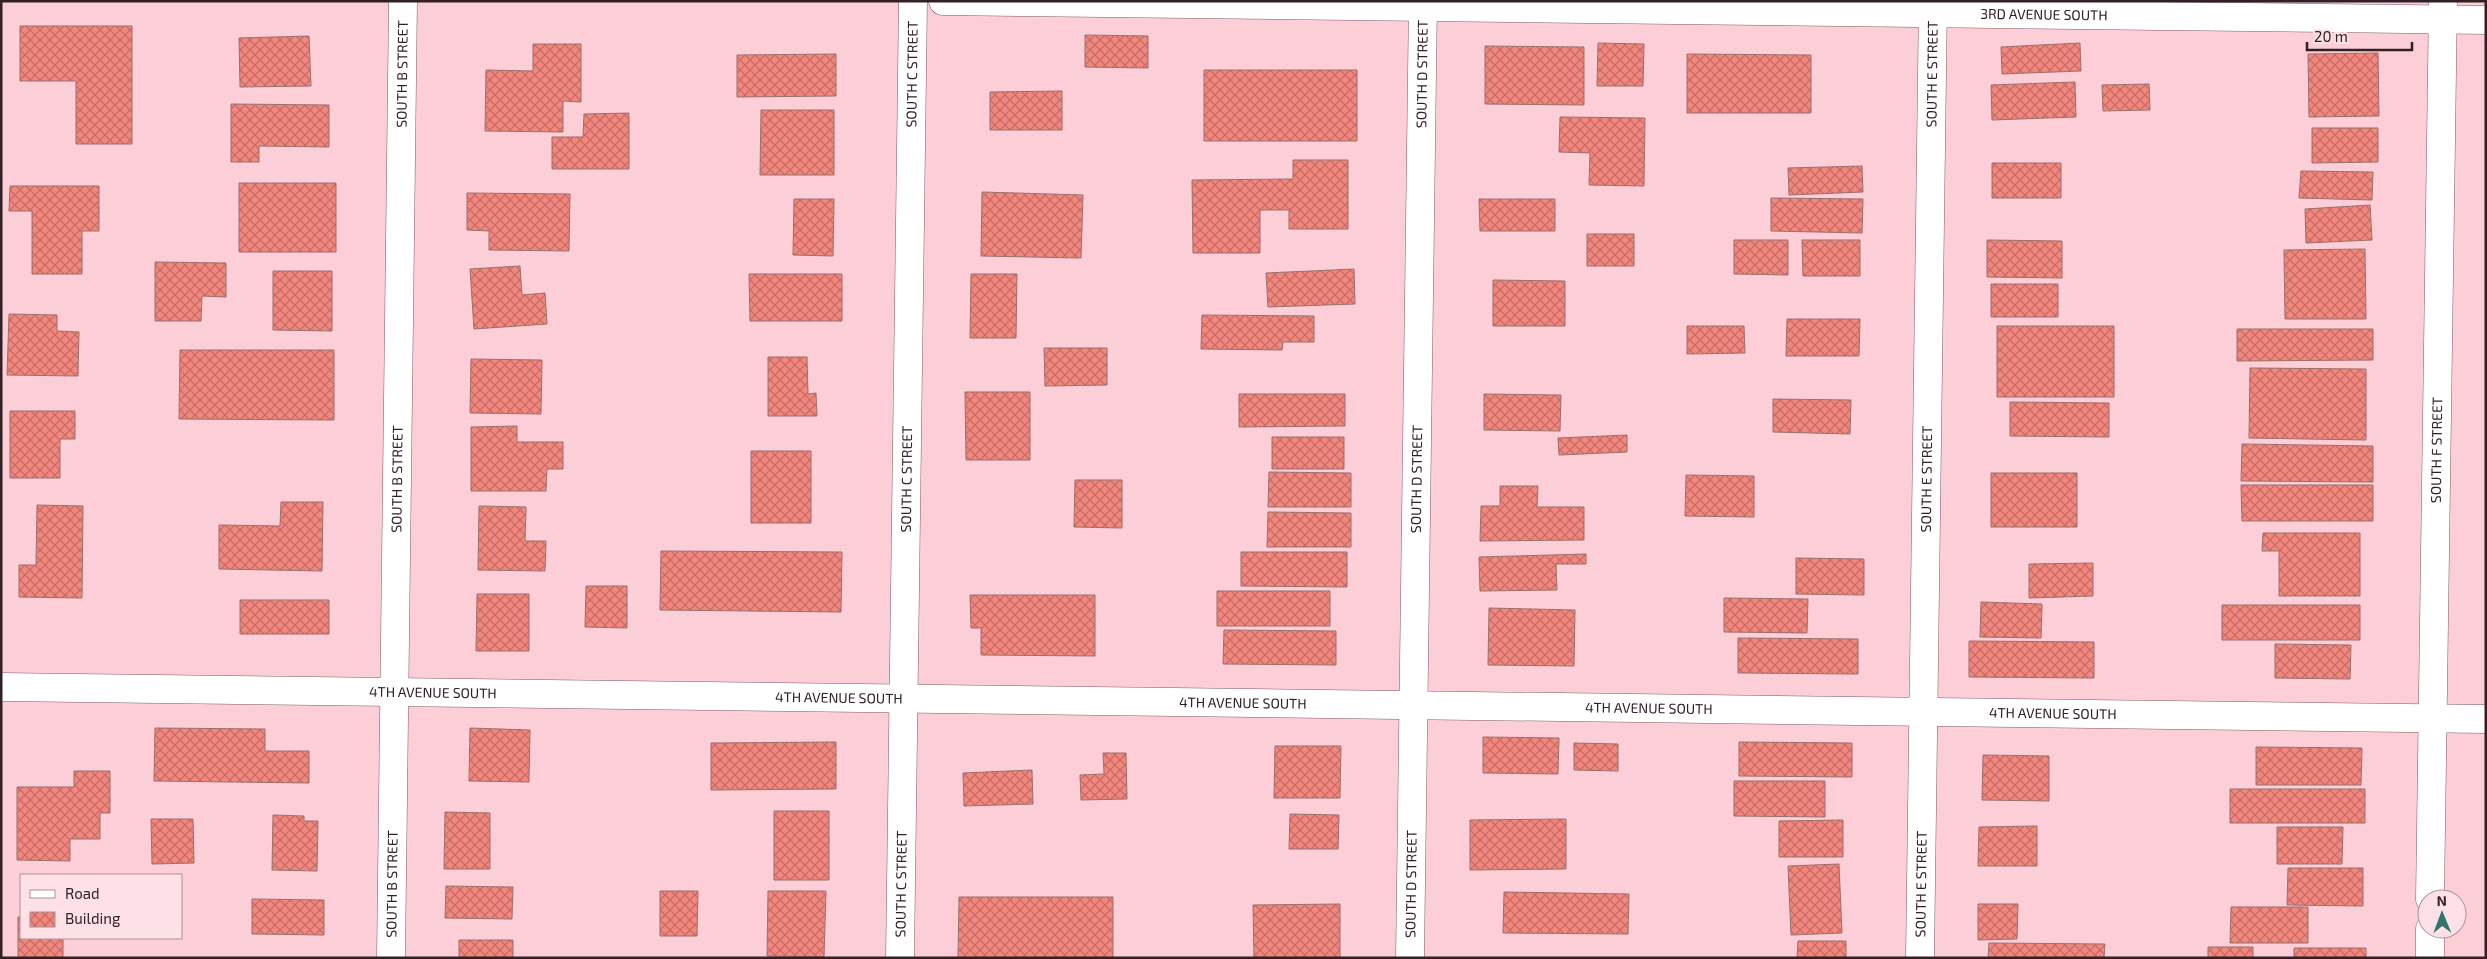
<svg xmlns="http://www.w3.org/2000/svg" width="2487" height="959" viewBox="0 0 2487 959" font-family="'Exo 2',sans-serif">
	<defs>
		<pattern id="building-cross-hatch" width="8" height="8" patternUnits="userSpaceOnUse" patternTransform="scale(1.25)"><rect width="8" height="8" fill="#f3867d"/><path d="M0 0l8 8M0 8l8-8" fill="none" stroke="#c56d66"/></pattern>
	</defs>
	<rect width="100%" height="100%" fill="#fcced7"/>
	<path fill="url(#building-cross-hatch)" stroke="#99716c" d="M 20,26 L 132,26 L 132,144 L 76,144 L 76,81 L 20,81 Z
		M 1085,35 L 1148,36 L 1148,68 L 1085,67 Z
		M 309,36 L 311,86 L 240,87 L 239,38 Z
		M 1598,43 L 1644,44 L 1643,86 L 1597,86 Z
		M 2080,43 L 2081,71 L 2002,74 L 2001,47 Z
		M 533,44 L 581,44 L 581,102 L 563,101 L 563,132 L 485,131 L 486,70 L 533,71 Z
		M 1485,46 L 1584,47 L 1584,105 L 1485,104 Z
		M 2378,53 L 2379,116 L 2309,117 L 2308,54 Z
		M 836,54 L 836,96 L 737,97 L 737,55 Z
		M 1687,54 L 1811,55 L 1811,113 L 1687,113 Z
		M 1204,70 L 1357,70 L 1357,141 L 1204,141 Z
		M 2075,82 L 2076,117 L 1992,120 L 1991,85 Z
		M 2149,84 L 2150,110 L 2103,111 L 2102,85 Z
		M 1062,91 L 1062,130 L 990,130 L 990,92 Z
		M 231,104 L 329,105 L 329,147 L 259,146 L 259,162 L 231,162 Z
		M 761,110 L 834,110 L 834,175 L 760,175 Z
		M 629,113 L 629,169 L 552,169 L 552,137 L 583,137 L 584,114 Z
		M 1560,117 L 1645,118 L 1644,186 L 1589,185 L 1590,153 L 1559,152 Z
		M 2312,128 L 2378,128 L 2378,162 L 2312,163 Z
		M 1293,160 L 1348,160 L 1348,229 L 1289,229 L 1289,210 L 1260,210 L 1260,253 L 1193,253 L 1192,180 L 1293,179 Z
		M 1992,163 L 2061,163 L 2061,198 L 1992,198 Z
		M 1862,166 L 1863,192 L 1789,195 L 1788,168 Z
		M 2301,171 L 2373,172 L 2372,200 L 2299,198 Z
		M 239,183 L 336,183 L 336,252 L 239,252 Z
		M 10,186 L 99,186 L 99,231 L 82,231 L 82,274 L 32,274 L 32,211 L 9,211 Z
		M 982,192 L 1083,195 L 1081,258 L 981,256 Z
		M 467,193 L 570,194 L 569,251 L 489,250 L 489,231 L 467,230 Z
		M 1771,198 L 1863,199 L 1862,233 L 1771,231 Z
		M 794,199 L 834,199 L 833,256 L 793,255 Z
		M 1479,199 L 1555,199 L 1555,231 L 1480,231 Z
		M 2370,205 L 2372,240 L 2306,243 L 2305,209 Z
		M 1587,234 L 1634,234 L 1634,266 L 1587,266 Z
		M 1734,240 L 1788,240 L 1788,275 L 1734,274 Z
		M 1802,240 L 1860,240 L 1860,276 L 1803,276 Z
		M 1987,240 L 2062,241 L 2062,278 L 1987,277 Z
		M 2365,249 L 2366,319 L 2285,319 L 2284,250 Z
		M 155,262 L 226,263 L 226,297 L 202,296 L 201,321 L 155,321 Z
		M 520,266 L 522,295 L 545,293 L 547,324 L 474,329 L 470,269 Z
		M 1354,269 L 1355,304 L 1268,307 L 1266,273 Z
		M 273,271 L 332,271 L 332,331 L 273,330 Z
		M 749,274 L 842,274 L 842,321 L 750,321 Z
		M 971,274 L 1017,274 L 1016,338 L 970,338 Z
		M 1493,280 L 1565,281 L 1565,326 L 1493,326 Z
		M 1991,284 L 2058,284 L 2058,317 L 1991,317 Z
		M 9,314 L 57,315 L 57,331 L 79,332 L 78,376 L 7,375 Z
		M 1202,315 L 1314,316 L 1314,342 L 1283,342 L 1282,350 L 1201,349 Z
		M 1787,319 L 1860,319 L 1859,356 L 1786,356 Z
		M 1687,326 L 1744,326 L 1745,353 L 1687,354 Z
		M 1997,326 L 2114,326 L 2114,397 L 1997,397 Z
		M 2237,329 L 2373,329 L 2373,360 L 2237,361 Z
		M 1044,348 L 1107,348 L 1107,385 L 1045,386 Z
		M 180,350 L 334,350 L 334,420 L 179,419 Z
		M 768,357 L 807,357 L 808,394 L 816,393 L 817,416 L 768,416 Z
		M 471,359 L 542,360 L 541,414 L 470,413 Z
		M 2250,368 L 2366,369 L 2366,440 L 2249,438 Z
		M 965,392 L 1030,392 L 1030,460 L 966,460 Z
		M 1239,394 L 1345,394 L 1345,426 L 1239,427 Z
		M 1484,394 L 1561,395 L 1560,431 L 1484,430 Z
		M 1773,399 L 1851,400 L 1850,434 L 1773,432 Z
		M 2010,402 L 2109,403 L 2109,437 L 2010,436 Z
		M 10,411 L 75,411 L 75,439 L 60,439 L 60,478 L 10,478 Z
		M 517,426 L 517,442 L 563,442 L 563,469 L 547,469 L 546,491 L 471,491 L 471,427 Z
		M 1627,435 L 1627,452 L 1559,455 L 1558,438 Z
		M 1272,437 L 1344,437 L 1344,469 L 1272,469 Z
		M 2242,444 L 2373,446 L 2373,482 L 2241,481 Z
		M 751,451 L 811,451 L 811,523 L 751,523 Z
		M 1269,472 L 1351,473 L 1351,507 L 1268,507 Z
		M 1991,473 L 2077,473 L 2077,527 L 1991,527 Z
		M 1686,475 L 1754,476 L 1754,517 L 1685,516 Z
		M 1075,480 L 1122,480 L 1122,528 L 1074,527 Z
		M 2241,485 L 2373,485 L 2373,521 L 2242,521 Z
		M 1500,486 L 1538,486 L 1537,507 L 1584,507 L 1584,540 L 1480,541 L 1481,506 L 1500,506 Z
		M 281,502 L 323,502 L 322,571 L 219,569 L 219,525 L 280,526 Z
		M 37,505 L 83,506 L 82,598 L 19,597 L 19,565 L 36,565 Z
		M 479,506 L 526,507 L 525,541 L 546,541 L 545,571 L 478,570 Z
		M 1268,512 L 1351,513 L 1351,547 L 1267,547 Z
		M 2263,533 L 2360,533 L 2360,596 L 2279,596 L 2279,551 L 2262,551 Z
		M 661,551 L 842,552 L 841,612 L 660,610 Z
		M 1241,552 L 1347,552 L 1347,587 L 1241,586 Z
		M 1586,554 L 1586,564 L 1556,564 L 1557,590 L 1480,591 L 1479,557 Z
		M 1796,558 L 1864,559 L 1864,595 L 1796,594 Z
		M 2093,563 L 2093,596 L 2029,598 L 2029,564 Z
		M 586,586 L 627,586 L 627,628 L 585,627 Z
		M 1217,591 L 1330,591 L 1330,626 L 1217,626 Z
		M 477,594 L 529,594 L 529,651 L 476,651 Z
		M 970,595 L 1095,595 L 1095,656 L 981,655 L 981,628 L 971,628 Z
		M 1724,598 L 1808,599 L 1807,633 L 1724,632 Z
		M 240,600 L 329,600 L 329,634 L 240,634 Z
		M 1981,602 L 2042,604 L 2041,638 L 1980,637 Z
		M 2222,605 L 2360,605 L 2360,640 L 2222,640 Z
		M 1489,608 L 1575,610 L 1574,666 L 1488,665 Z
		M 1224,630 L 1336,631 L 1336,665 L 1223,664 Z
		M 1738,638 L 1858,639 L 1858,674 L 1738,673 Z
		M 1969,641 L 2094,642 L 2094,678 L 1969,677 Z
		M 2275,644 L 2351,645 L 2350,679 L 2275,678 Z
		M 155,728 L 265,729 L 265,751 L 309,751 L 309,783 L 154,781 Z
		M 470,728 L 530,730 L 529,782 L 469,781 Z
		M 1483,737 L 1559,738 L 1558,774 L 1483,773 Z
		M 836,742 L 836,789 L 711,790 L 711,743 Z
		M 1739,742 L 1852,743 L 1852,777 L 1739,776 Z
		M 1574,743 L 1618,744 L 1618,771 L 1574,770 Z
		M 1275,746 L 1341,746 L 1340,798 L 1274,798 Z
		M 2256,747 L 2362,748 L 2361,785 L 2256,785 Z
		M 1103,753 L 1126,753 L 1127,799 L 1081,800 L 1080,775 L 1104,774 Z
		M 1983,755 L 2049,756 L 2049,801 L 1982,800 Z
		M 1032,770 L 1033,804 L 964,806 L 963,773 Z
		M 74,771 L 110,771 L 110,813 L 100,813 L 100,839 L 70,839 L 70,861 L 17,860 L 17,787 L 74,787 Z
		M 1734,781 L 1825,781 L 1825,817 L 1734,816 Z
		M 2230,789 L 2365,789 L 2365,823 L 2230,823 Z
		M 774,811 L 829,811 L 829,880 L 774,880 Z
		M 445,812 L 490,813 L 490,869 L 444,869 Z
		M 1290,814 L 1339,815 L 1338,849 L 1289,849 Z
		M 273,815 L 304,816 L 304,821 L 318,821 L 317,871 L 272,870 Z
		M 151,819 L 193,819 L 194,863 L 152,864 Z
		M 1566,819 L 1566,869 L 1470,870 L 1470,820 Z
		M 1843,820 L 1843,857 L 1779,857 L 1779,821 Z
		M 2037,826 L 2037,866 L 1978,866 L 1979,827 Z
		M 2277,827 L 2343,827 L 2342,864 L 2277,864 Z
		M 1839,864 L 1842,933 L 1791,935 L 1788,866 Z
		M 2288,868 L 2363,868 L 2363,906 L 2287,905 Z
		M 446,886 L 513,887 L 512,919 L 445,918 Z
		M 660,891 L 698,891 L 697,936 L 660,936 Z
		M 768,891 L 826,891 L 824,957 L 767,956 Z
		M 1504,892 L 1629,894 L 1628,934 L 1503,933 Z
		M 959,897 L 1113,897 L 1113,958 L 958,958 Z
		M 252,899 L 324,900 L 324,935 L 252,934 Z
		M 1340,904 L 1340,958 L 1254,958 L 1253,905 Z
		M 1978,904 L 2018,904 L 2017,939 L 1978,940 Z
		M 2231,907 L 2308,907 L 2308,943 L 2230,943 Z
		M 18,917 L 21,917 L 21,938 L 63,938 L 63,958 L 18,958 Z
		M 459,940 L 513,940 L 513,958 L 459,958 Z
		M 1798,941 L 1846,941 L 1846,958 L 1797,958 Z
		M 1989,943 L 2105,944 L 2104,958 L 1988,958 Z
		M 2208,947 L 2253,947 L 2253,958 L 2208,958 Z
		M 2294,948 L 2366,948 L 2366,958 L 2294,958 Z"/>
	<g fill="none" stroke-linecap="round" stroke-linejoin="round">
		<g stroke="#815a62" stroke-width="29">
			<g id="street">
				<path id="s1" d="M 943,1 L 2486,20"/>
				<path id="s2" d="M 1,687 L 2486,719"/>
				<path id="s3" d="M 2430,899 L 2443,1"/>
				<path id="s4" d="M 391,958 L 403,1"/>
				<path id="s5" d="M 900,958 L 913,1"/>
				<path id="s6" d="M 1410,958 L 1423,1"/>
				<path id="s7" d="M 1920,958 L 1933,1"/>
				<path d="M 2430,958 L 2430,929"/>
			</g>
		</g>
		<use href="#street" stroke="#fff" stroke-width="28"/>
	</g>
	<g text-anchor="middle" stroke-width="4" stroke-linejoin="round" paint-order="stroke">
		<g font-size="14" fill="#312124" stroke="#fde1e6">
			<text dy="5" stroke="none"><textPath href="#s1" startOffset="1101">3RD AVENUE SOUTH</textPath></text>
			<text dy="5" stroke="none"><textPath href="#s4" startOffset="884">SOUTH B STREET</textPath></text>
			<text dy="5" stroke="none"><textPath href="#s5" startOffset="884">SOUTH C STREET</textPath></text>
			<text dy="5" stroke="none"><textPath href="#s6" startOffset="884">SOUTH D STREET</textPath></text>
			<text dy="5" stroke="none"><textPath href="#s7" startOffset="884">SOUTH E STREET</textPath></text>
			<text dy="5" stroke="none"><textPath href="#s3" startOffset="449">SOUTH F STREET</textPath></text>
			<text dy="5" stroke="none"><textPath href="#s6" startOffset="479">SOUTH D STREET</textPath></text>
			<text dy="5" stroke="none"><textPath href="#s7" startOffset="479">SOUTH E STREET</textPath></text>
			<text dy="5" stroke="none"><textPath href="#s4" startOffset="479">SOUTH B STREET</textPath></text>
			<text dy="5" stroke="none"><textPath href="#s5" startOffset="479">SOUTH C STREET</textPath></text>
			<text dy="5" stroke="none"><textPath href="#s2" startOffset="432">4TH AVENUE SOUTH</textPath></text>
			<text dy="5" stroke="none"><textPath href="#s2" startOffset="838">4TH AVENUE SOUTH</textPath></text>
			<text dy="5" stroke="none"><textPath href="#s2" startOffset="1242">4TH AVENUE SOUTH</textPath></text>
			<text dy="5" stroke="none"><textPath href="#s2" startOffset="1648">4TH AVENUE SOUTH</textPath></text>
			<text dy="5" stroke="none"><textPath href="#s2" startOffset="2052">4TH AVENUE SOUTH</textPath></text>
			<text dy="5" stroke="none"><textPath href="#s4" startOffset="74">SOUTH B STREET</textPath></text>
			<text dy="5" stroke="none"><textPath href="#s5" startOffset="74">SOUTH C STREET</textPath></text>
			<text dy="5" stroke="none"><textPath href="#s6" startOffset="74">SOUTH D STREET</textPath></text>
			<text dy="5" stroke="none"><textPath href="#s7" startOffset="74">SOUTH E STREET</textPath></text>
		</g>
	</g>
	<rect width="2487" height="959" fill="none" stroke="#312124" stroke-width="5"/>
	<rect x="20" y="874" width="162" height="65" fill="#fde1e6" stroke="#ab9498"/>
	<rect x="30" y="890" width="25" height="8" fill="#ffffff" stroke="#ab9498"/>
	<text x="65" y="899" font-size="15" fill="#312124">Road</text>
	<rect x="30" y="912" width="25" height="15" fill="url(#building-cross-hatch)" stroke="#ab9498"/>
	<text x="65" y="924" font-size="15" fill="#312124">Building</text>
	<g transform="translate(2442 914) rotate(359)"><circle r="24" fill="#fde1e6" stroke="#ab9498"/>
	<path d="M0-4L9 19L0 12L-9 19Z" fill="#2d756d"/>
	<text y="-8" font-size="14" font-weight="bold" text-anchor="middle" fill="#312124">N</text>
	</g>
	<path d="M2307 42v8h105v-8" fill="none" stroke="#312124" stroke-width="2.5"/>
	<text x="2314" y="42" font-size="15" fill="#312124" stroke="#fde1e6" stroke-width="4" paint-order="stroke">20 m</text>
</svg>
